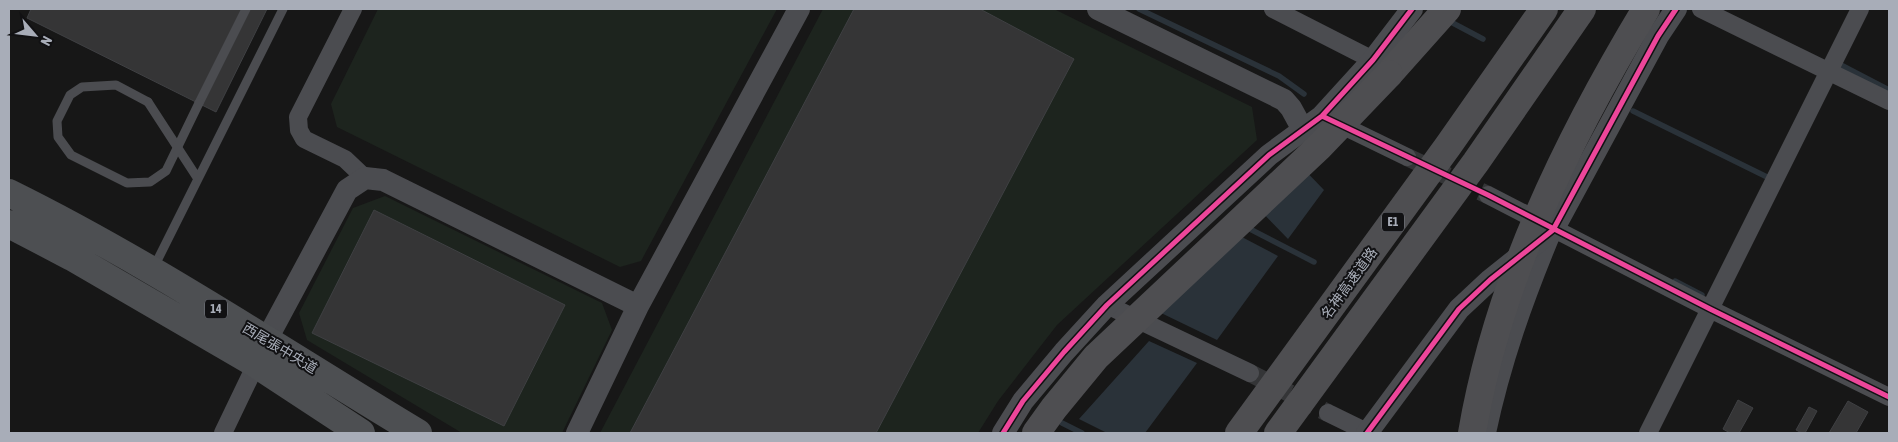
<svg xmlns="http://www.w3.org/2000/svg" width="1898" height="442" viewBox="0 0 1898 442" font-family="'Asap Condensed','Noto Sans JP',sans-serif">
	<rect width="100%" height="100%" fill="#171717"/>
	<path fill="#1d241e" d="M 378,9 L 777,9 L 641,261 L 620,267 L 337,127 L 331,104 Z
		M 823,9 L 1054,9 L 1252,107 L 1257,140 L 1057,325 L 998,401 L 978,433 L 600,433 Z
		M 385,196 L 602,303 L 612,330 L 562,433 L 462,433 L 307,340 L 299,313 L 353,208 Z"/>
	<path fill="#2a3239" d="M 1297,162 L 1324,190 L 1288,239 L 1252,202 Z
		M 1219,225 L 1278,256 L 1217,340 L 1159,312 Z
		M 1149,341 L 1197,363 L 1145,433 L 1107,433 L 1079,419 Z"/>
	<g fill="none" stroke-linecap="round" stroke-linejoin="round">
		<path stroke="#2a3239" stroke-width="5.5" d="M 1139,9 L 1279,76 L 1304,94
			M 1449,21 L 1483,39
			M 1841,65 L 1889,90
			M 1633,111 L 1767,177
			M 1246,227 L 1314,262
			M 1675,281 L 1702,295
			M 1062,423 L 1082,433"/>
	</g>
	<path fill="#353536" stroke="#3f4043" d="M 31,9 L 267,9 L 216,112 L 27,18 Z
		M 854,9 L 980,9 L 1074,59 L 876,433 L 630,433 Z
		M 374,210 L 565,305 L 504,426 L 312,333 Z
		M 1738,400 L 1753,408 L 1739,433 L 1730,433 L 1723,429 Z
		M 1848,401 L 1868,412 L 1856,433 L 1829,433 Z
		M 1809,407 L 1817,411 L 1805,433 L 1802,433 L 1796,430 Z"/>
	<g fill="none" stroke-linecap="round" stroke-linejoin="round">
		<path stroke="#343537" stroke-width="18" stroke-dasharray="18 9" stroke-linecap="butt" d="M 1407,157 L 1488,195
			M 1250,373 L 1328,413"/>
		<path stroke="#4b4c50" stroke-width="9" d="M 148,102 L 198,179
			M 199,103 L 246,9
			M 153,269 L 283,9"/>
		<path stroke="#4b4c50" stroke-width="18" d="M 353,9 L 298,117 L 299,130 L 304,139 L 345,159 L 365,178
			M 1273,9 L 1373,60
			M 1701,9 L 1889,101
			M 1333,121 L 1407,157
			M 1488,195 L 1710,309 L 1889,397
			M 1107,305 L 1250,373
			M 1328,413 L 1369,433
			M 223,433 L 260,356
			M 1487,433 C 1502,362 1525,298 1553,231
			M 1648,433 L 1860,9"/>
		<path stroke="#4b4c50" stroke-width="22" d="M 1098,9 L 1284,100 L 1291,108 L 1303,130
			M 267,339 L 347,190 L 365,178 L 383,180 L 638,306
			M 577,433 L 638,306 L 799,9
			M 1003,433 L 1023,401 L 1064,352 L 1107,305 L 1269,155 L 1322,116 L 1373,60 L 1412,9
			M 1367,433 L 1459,309 L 1490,280 L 1553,230 L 1658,36 L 1676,9"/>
		<path stroke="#4d4f52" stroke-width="28" d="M 9,193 C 151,263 283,352 418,433
			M 9,224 L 72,257 L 256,364 L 361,433"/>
		<path stroke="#4e4e51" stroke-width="28" d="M 1389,74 L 1447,9"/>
		<path stroke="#4b4c50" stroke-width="9" d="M 148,102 L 116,85 L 82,87 L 70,95 L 57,121 L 58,137 L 71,155 L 127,183 L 150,182 L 166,171 L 199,103"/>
		<path stroke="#4e4e51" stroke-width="28" d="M 1036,433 L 1054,408 L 1096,357 L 1319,147 L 1389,74
			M 1239,433 L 1448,146 L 1544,9
			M 1278,433 L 1476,162 L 1582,9
			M 1472,433 C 1498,281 1567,140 1646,9"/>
		<g stroke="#111113" stroke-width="8">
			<path id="cycleway" d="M 1322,116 L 1488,195 L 1710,309 L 1889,397
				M 1003,433 L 1023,401 L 1064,352 L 1107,305 L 1269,155 L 1322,116 L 1373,60 L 1412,9
				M 1367,433 L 1459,309 L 1490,280 L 1553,230 L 1658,36 L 1676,9"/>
		</g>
		<use href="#cycleway" stroke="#ed469a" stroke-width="5"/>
	</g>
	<g text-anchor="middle" stroke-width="4" stroke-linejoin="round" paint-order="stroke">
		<g fill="#111113" stroke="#7b7e86" stroke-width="1">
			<rect x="1382" y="212.5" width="22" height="19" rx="4"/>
			<rect x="205" y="299.5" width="22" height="19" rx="4"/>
		</g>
		<g font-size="12" font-weight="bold" fill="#a8adb8">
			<text x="1393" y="226">E1</text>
			<text x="216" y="313">14</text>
		</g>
		<g font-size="14" fill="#a8adb8" stroke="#111113">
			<text transform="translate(1349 283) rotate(-54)" y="5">名神高速道路</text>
			<text transform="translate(280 348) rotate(31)" y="5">西尾張中央道</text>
		</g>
	</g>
	<rect width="1898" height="442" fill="none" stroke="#a8adb8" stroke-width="20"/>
	<g transform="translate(35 35) rotate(118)" stroke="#111113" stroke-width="4" paint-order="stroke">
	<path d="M0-4L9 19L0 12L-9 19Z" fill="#a8adb8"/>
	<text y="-8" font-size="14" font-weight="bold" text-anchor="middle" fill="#a8adb8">N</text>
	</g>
</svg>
